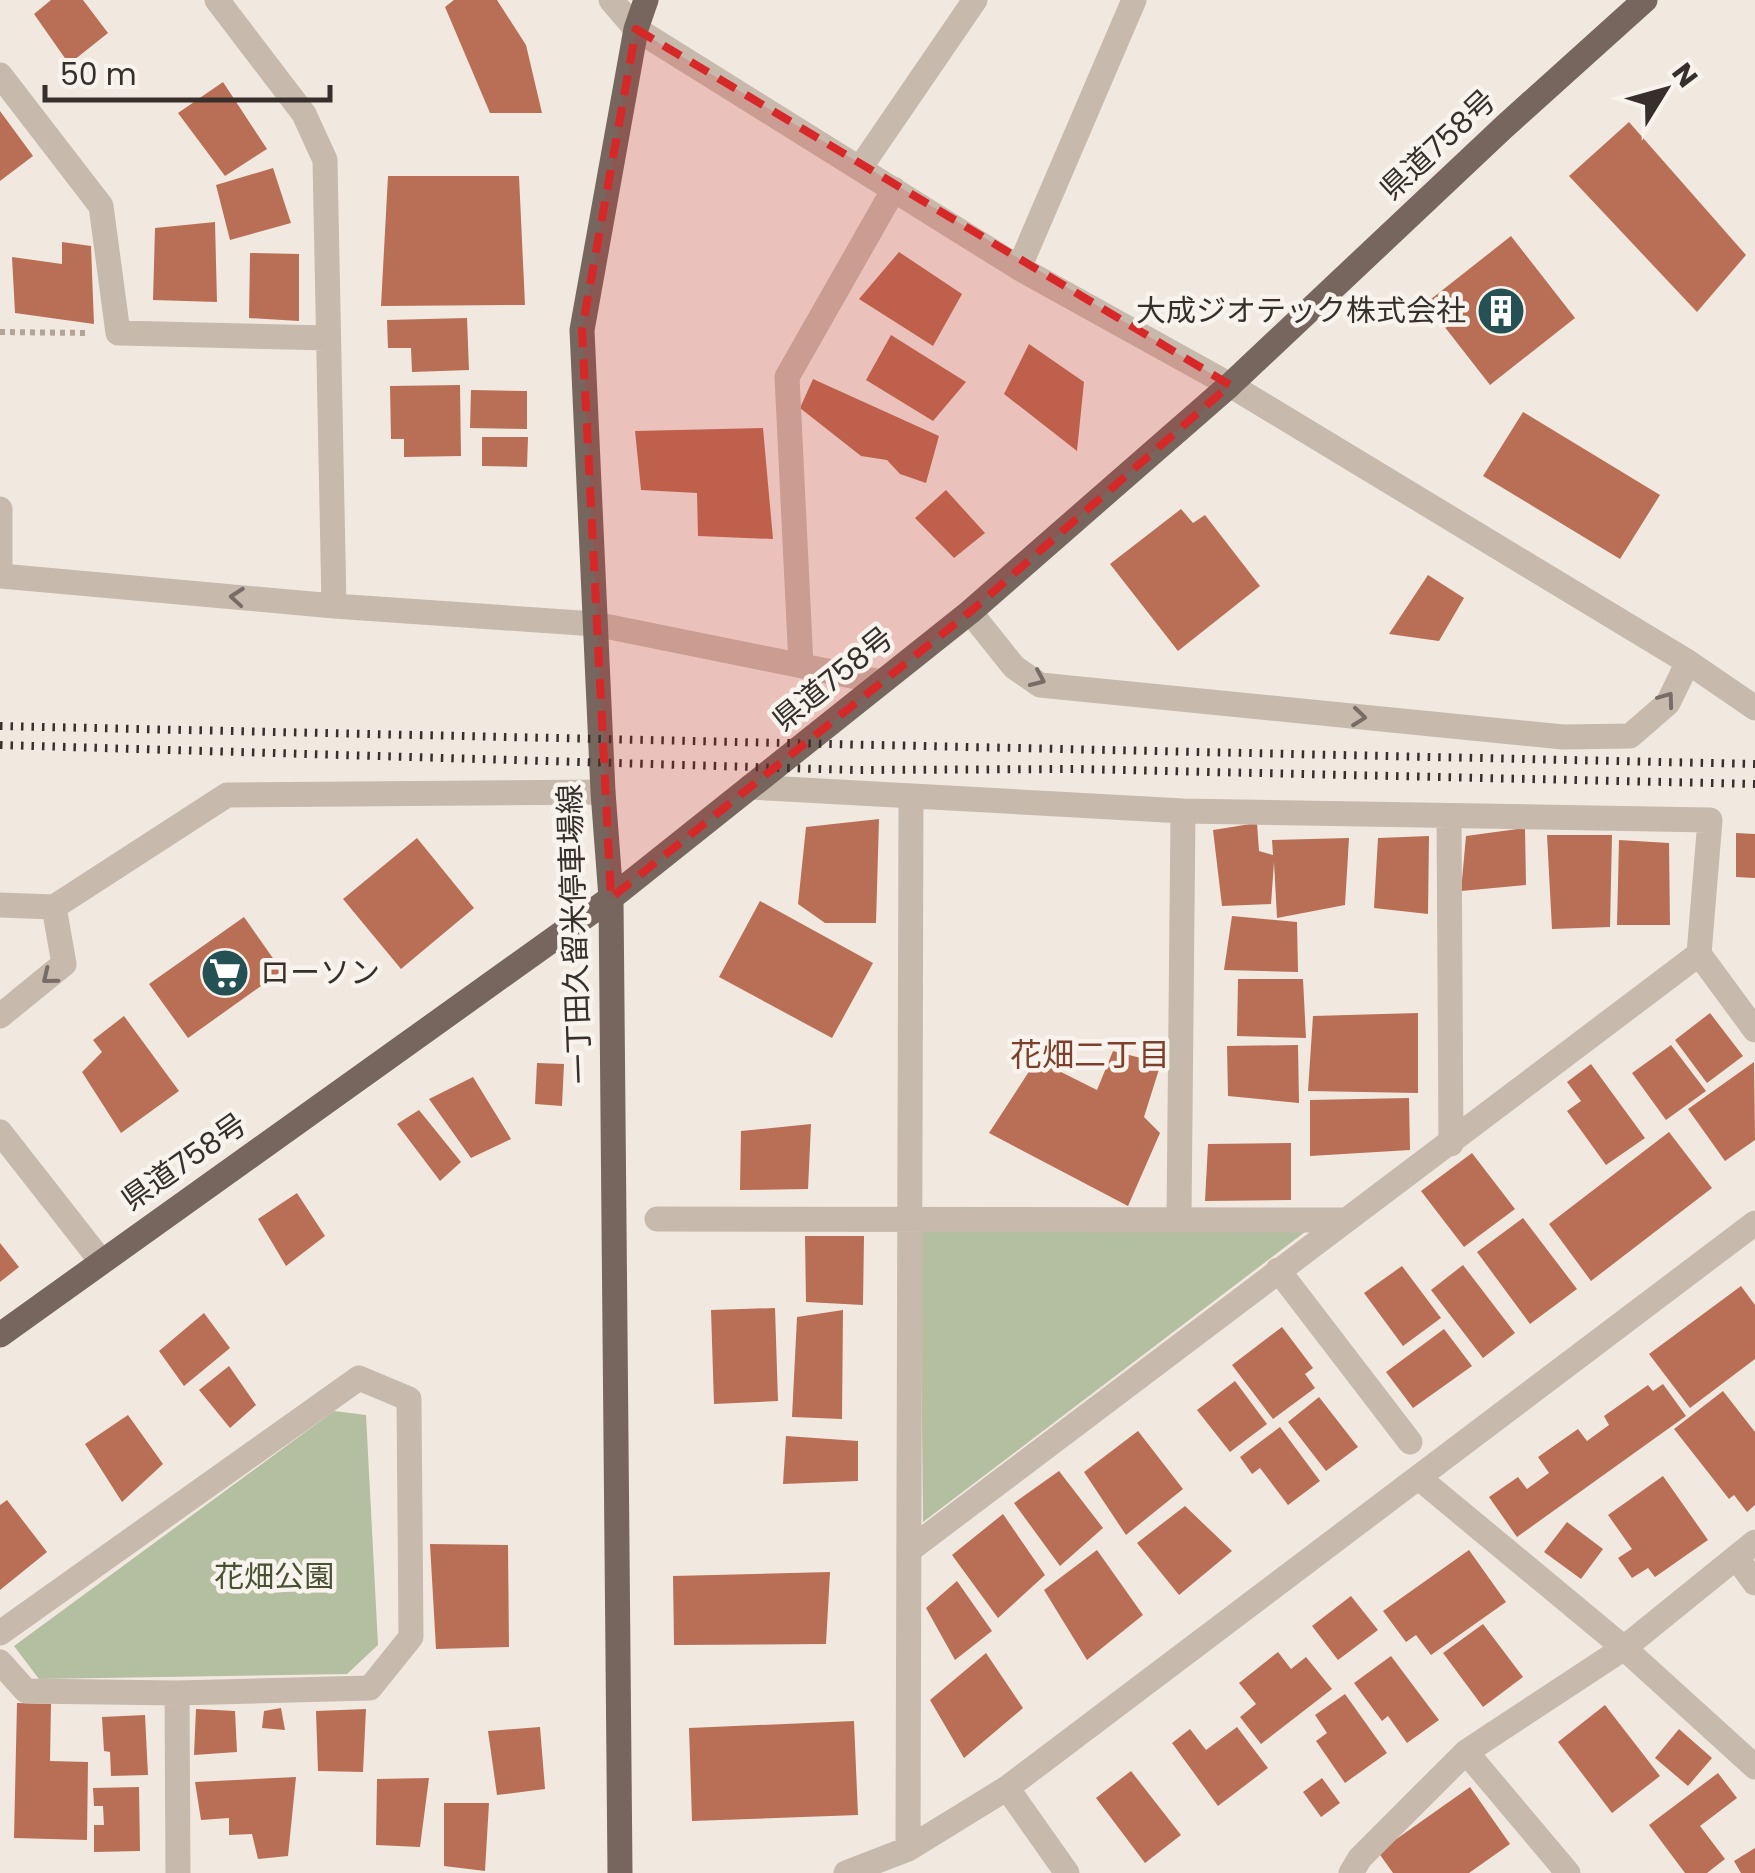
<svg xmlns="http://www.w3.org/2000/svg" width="1755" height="1873" viewBox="0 0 1755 1873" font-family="Poppins,'Noto Sans JP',sans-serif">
	<rect width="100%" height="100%" fill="#f1e9e0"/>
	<path fill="#b4bea1" d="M 920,1228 L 1305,1232 L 923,1522 Z
		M 334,1411 L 366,1415 L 378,1645 L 347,1674 L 39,1679 L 14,1646 Z"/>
	<path fill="#b96f55" d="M 51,0 L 83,0 L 108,33 L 69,64 L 34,14 Z
		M 454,0 L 497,0 L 526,45 L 542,113 L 490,113 L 445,7 Z
		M 223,82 L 267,149 L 225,176 L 178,113 Z
		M 0,111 L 33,156 L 0,181 Z
		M 1629,122 L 1746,255 L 1697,312 L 1569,176 Z
		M 273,168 L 291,223 L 230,240 L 216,185 Z
		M 388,176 L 519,176 L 525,305 L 381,306 Z
		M 215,222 L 217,302 L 153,300 L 155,228 Z
		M 1511,236 L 1575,318 L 1490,385 L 1426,303 Z
		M 62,242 L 91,246 L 94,324 L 15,313 L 12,257 L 62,264 Z
		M 899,252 L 962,294 L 933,346 L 859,299 Z
		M 250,253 L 299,254 L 299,321 L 249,318 Z
		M 467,318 L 469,370 L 412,372 L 411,348 L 388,348 L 387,320 Z
		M 891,335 L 966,382 L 933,421 L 866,380 Z
		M 1029,344 L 1084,382 L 1077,451 L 1004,394 Z
		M 813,379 L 939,436 L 926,483 L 900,474 L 887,460 L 861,456 L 800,408 Z
		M 460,385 L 461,456 L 404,457 L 404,439 L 391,439 L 390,386 Z
		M 471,390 L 527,391 L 527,429 L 470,428 Z
		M 1523,412 L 1660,495 L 1620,559 L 1483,476 Z
		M 763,428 L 773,539 L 698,536 L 697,493 L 641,490 L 635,431 Z
		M 482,437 L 528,437 L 527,467 L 482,466 Z
		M 946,490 L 985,533 L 954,558 L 915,518 Z
		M 1181,509 L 1193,523 L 1205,515 L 1260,586 L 1178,651 L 1110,564 Z
		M 1428,575 L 1464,598 L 1439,641 L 1389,634 Z
		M 879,819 L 876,923 L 825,923 L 798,904 L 806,827 Z
		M 1257,823 L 1259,851 L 1273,855 L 1272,840 L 1349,838 L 1345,905 L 1277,918 L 1274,862 L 1271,904 L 1222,906 L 1213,830 Z
		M 1525,828 L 1526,885 L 1461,891 L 1466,836 Z
		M 1736,833 L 1755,834 L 1755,878 L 1736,877 Z
		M 1547,835 L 1612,835 L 1610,927 L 1552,929 Z
		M 1429,836 L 1428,914 L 1374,908 L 1378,838 Z
		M 417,838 L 474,908 L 401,969 L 343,899 Z
		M 1619,840 L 1669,843 L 1670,925 L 1617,925 Z
		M 760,901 L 873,963 L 832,1038 L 719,977 Z
		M 1232,916 L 1297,922 L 1298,972 L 1224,970 Z
		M 244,917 L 282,971 L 188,1038 L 149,984 Z
		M 1238,979 L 1303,979 L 1306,1038 L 1237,1036 Z
		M 1418,1013 L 1418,1093 L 1308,1091 L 1313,1016 Z
		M 1710,1013 L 1743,1056 L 1707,1083 L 1675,1040 Z
		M 124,1016 L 179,1091 L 121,1133 L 82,1072 L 102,1052 L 93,1040 Z
		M 1298,1045 L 1299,1103 L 1228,1096 L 1227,1046 Z
		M 1671,1045 L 1706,1091 L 1666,1120 L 1632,1073 Z
		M 1113,1051 L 1161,1063 L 1144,1117 L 1160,1133 L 1128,1206 L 989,1133 L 1030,1070 L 1049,1066 L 1097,1090 Z
		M 1754,1062 L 1755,1140 L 1725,1161 L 1688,1109 Z
		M 537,1063 L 564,1064 L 562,1106 L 535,1104 Z
		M 1591,1064 L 1645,1138 L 1606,1165 L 1567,1111 L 1581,1101 L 1567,1082 Z
		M 473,1077 L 511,1139 L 471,1158 L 429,1099 Z
		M 1409,1098 L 1410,1150 L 1310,1156 L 1310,1100 Z
		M 419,1110 L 461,1162 L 440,1181 L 397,1124 Z
		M 811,1124 L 808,1189 L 740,1190 L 741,1131 Z
		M 1669,1132 L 1712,1188 L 1591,1281 L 1549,1224 Z
		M 1291,1143 L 1291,1200 L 1205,1201 L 1208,1144 Z
		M 1472,1153 L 1515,1209 L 1464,1247 L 1421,1191 Z
		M 297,1193 L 325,1236 L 286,1266 L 258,1219 Z
		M 1523,1218 L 1577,1289 L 1530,1324 L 1477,1252 Z
		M 805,1236 L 864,1236 L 863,1305 L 806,1302 Z
		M 0,1243 L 19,1267 L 0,1282 Z
		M 1463,1265 L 1515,1333 L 1483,1358 L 1431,1290 Z
		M 1402,1266 L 1441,1318 L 1403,1346 L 1364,1293 Z
		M 1741,1286 L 1755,1305 L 1755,1359 L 1690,1408 L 1649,1354 Z
		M 775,1308 L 778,1401 L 714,1404 L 711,1310 Z
		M 843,1310 L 842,1419 L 792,1417 L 797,1317 Z
		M 204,1313 L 230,1348 L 184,1386 L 159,1351 Z
		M 1282,1327 L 1313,1368 L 1305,1374 L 1315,1388 L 1273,1419 L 1232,1365 Z
		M 1444,1329 L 1472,1366 L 1413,1408 L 1386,1372 Z
		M 229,1366 L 256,1405 L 230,1428 L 199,1390 Z
		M 1235,1381 L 1267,1424 L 1230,1452 L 1197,1410 Z
		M 1663,1384 L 1686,1416 L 1517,1537 L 1489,1497 L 1518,1477 L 1527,1489 L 1549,1473 L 1538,1457 L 1578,1429 L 1587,1441 L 1609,1425 L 1604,1416 L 1648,1385 L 1653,1391 Z
		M 1723,1391 L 1755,1432 L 1755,1505 L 1747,1512 L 1734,1495 L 1729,1499 L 1674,1429 Z
		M 1319,1397 L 1358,1447 L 1326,1471 L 1288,1422 Z
		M 128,1415 L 163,1464 L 122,1502 L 85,1444 Z
		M 1280,1427 L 1320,1481 L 1288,1505 L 1260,1468 L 1252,1474 L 1240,1457 Z
		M 1138,1431 L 1183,1489 L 1126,1535 L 1084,1472 Z
		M 786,1436 L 858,1441 L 858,1481 L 783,1484 Z
		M 1059,1471 L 1103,1528 L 1060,1566 L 1014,1503 Z
		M 1663,1476 L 1708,1540 L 1655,1577 L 1648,1568 L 1632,1578 L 1618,1558 L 1632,1549 L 1608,1515 Z
		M 7,1500 L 47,1552 L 0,1590 L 0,1505 Z
		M 1185,1506 L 1232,1551 L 1179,1595 L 1137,1543 Z
		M 1003,1514 L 1045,1575 L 998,1618 L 952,1555 Z
		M 1567,1522 L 1603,1549 L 1581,1579 L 1544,1552 Z
		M 430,1544 L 508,1545 L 509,1647 L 436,1649 Z
		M 1097,1550 L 1143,1615 L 1087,1660 L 1044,1590 Z
		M 1469,1550 L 1506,1602 L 1431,1655 L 1416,1635 L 1406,1642 L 1383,1611 Z
		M 830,1572 L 826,1644 L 674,1645 L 673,1576 Z
		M 957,1581 L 992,1631 L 955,1660 L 926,1608 Z
		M 1351,1596 L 1378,1630 L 1338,1660 L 1312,1626 Z
		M 1483,1624 L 1523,1677 L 1483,1707 L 1443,1653 Z
		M 1278,1652 L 1291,1669 L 1306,1657 L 1332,1689 L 1261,1744 L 1240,1717 L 1256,1704 L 1239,1683 Z
		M 986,1653 L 1023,1708 L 964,1758 L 930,1700 Z
		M 1391,1656 L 1439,1720 L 1407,1743 L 1388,1716 L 1382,1721 L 1354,1683 Z
		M 1345,1694 L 1387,1753 L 1345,1783 L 1316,1741 L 1327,1733 L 1315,1715 Z
		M 17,1703 L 51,1704 L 50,1761 L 88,1762 L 87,1840 L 14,1838 Z
		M 1605,1705 L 1660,1776 L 1612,1813 L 1558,1742 Z
		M 281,1708 L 285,1730 L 262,1728 L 264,1711 Z
		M 196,1709 L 235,1711 L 237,1752 L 194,1755 Z
		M 366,1709 L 363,1772 L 318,1771 L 316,1711 Z
		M 145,1715 L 148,1775 L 111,1776 L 110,1752 L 104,1751 L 102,1717 Z
		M 854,1721 L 858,1815 L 692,1821 L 689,1728 Z
		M 540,1727 L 545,1789 L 497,1795 L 488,1731 Z
		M 1237,1727 L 1268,1768 L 1218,1806 L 1172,1743 L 1190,1729 L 1206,1750 Z
		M 1679,1729 L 1712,1758 L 1688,1786 L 1655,1758 Z
		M 1131,1771 L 1181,1835 L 1145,1863 L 1096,1798 Z
		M 1718,1773 L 1737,1798 L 1700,1826 L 1725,1859 L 1707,1873 L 1685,1873 L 1649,1825 Z
		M 296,1777 L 288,1856 L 258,1859 L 252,1834 L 229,1835 L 229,1818 L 201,1820 L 195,1782 Z
		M 429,1778 L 420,1847 L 376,1845 L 377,1779 Z
		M 1322,1778 L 1340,1803 L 1321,1817 L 1303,1792 Z
		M 139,1787 L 140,1851 L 94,1852 L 94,1825 L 104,1825 L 103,1806 L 94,1806 L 93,1788 Z
		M 1470,1787 L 1510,1844 L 1469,1873 L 1393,1873 L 1378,1852 Z
		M 444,1803 L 489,1803 L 485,1871 L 444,1866 Z
		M 1755,1848 L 1755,1873 L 1741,1873 L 1734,1861 Z"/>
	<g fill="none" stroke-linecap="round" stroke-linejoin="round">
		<path stroke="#b3a497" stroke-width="6" stroke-dasharray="5 5" stroke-linecap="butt" d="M 0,332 L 87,333"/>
		<path stroke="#c8b9ad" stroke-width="25" d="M 217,0 L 304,114 L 325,160 L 334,606
			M 611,0 L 636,29 L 1019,268 L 1230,385 L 1688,662 L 1755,708
			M 0,75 L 101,206 L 118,333 L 327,338
			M 860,168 L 975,0
			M 1019,268 L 1134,0
			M 0,509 L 0,576
			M 1,576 L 334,606 L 595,624 L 881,682
			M 970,612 L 1014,667 L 1040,685 L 1563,737 L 1630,736 L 1668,703 L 1688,662
			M 801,665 L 787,377 L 894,189
			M 750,787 L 1183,811 L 1710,820 L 1699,954 L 1755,1030
			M 1449,816 L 1451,1144
			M 0,905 L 54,907 L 64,964 L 0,1016
			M 54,907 L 227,795 L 603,792
			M 0,1132 L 101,1261
			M 1179,1217 L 1183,811
			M 657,1219 L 1344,1220
			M 1278,1270 L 1410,1442
			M 1419,1478 L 1624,1648 L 1755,1542
			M 912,1548 L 1699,954
			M 1736,1557 L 1755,1583
			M 0,1633 L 359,1378 L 409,1399 L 411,1637 L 370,1688 L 177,1693 L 26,1691 L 0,1662
			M 177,1693 L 178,1873
			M 1466,1752 L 1568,1873
			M 1007,1788 L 1067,1873
			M 908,1849 L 911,796
			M 846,1873 L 908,1849 L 1007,1788 L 1755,1223
			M 1351,1873 L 1360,1858 L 1466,1752 L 1624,1648 L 1755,1767"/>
		<path stroke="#77665e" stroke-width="25" d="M 0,1335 L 611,898 L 970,612 L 1230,385 L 1504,127 L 1645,0
			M 620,1873 L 611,898 L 603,792 L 582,330 L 636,29 L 646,0"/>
		<path stroke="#372f2b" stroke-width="8" stroke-dasharray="2.5 8" stroke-linecap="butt" d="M 0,726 L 1755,764
			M 0,745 L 855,770 L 1076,769 L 1755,784"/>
	</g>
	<defs><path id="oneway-chevron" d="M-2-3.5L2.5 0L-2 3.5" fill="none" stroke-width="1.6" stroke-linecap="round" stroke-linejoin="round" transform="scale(2.5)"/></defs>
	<g stroke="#786d66">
		<use href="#oneway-chevron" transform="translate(237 597) rotate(-175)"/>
		<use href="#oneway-chevron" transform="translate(1038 679) rotate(24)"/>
		<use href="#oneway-chevron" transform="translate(1667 699) rotate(-54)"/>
		<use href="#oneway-chevron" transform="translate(1359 717) rotate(6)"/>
		<use href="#oneway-chevron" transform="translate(49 977) rotate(141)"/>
	</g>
	<path fill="#d62828" fill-opacity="0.2" stroke="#d62828" stroke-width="8" stroke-dasharray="20 12" stroke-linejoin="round" d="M 636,29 L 1230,385 L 970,612 L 611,898 L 582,330 Z"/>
	<defs>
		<g id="building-disc" transform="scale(2.5)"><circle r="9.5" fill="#255054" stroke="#f8f3ec"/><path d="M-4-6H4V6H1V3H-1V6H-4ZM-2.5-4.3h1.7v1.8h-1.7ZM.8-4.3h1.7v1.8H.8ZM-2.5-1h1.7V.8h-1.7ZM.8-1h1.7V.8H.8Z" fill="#fff"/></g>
		<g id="supermarket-disc" transform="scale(2.5)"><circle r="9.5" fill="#255054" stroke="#f8f3ec"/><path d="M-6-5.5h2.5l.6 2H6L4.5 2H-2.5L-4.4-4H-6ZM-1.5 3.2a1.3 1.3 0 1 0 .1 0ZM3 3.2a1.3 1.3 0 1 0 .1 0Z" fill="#fff"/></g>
	</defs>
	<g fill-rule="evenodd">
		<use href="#building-disc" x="1501" y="311"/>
		<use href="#supermarket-disc" x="225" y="973"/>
	</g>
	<g text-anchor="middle" stroke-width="9" stroke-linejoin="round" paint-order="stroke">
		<g font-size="30" fill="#372f2b" stroke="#f8f3ec">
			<text transform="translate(1438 145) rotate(-43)" y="10">県道758号</text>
			<text transform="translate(833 679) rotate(-39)" y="10">県道758号</text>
			<text transform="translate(575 934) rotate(-92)" y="10">一丁田久留米停車場線</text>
			<text transform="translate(184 1162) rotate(-35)" y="10">県道758号</text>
		</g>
		<g font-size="30" fill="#372f2b" stroke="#f8f3ec" text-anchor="end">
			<text x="1466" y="321">大成ジオテック株式会社</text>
			<text x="260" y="983" text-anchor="start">ローソン</text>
		</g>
		<g font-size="30" fill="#465231" stroke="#f8f3ec">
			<text x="274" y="1587">花畑公園</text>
		</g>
		<g font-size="32" fill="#7d402c" stroke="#f8f3ec">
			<text x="1090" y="1066">花畑二丁目</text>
		</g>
	</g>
	<g transform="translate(1665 90) rotate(53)" stroke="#f8f3ec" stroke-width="8" paint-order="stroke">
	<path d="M0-8L18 38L0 25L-18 38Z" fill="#372f2b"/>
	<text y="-15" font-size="28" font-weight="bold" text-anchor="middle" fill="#372f2b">N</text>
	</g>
	<path d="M45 85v15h285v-15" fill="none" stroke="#372f2b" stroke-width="5"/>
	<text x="60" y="85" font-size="30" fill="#372f2b" stroke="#f8f3ec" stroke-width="8" paint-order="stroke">50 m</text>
</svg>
